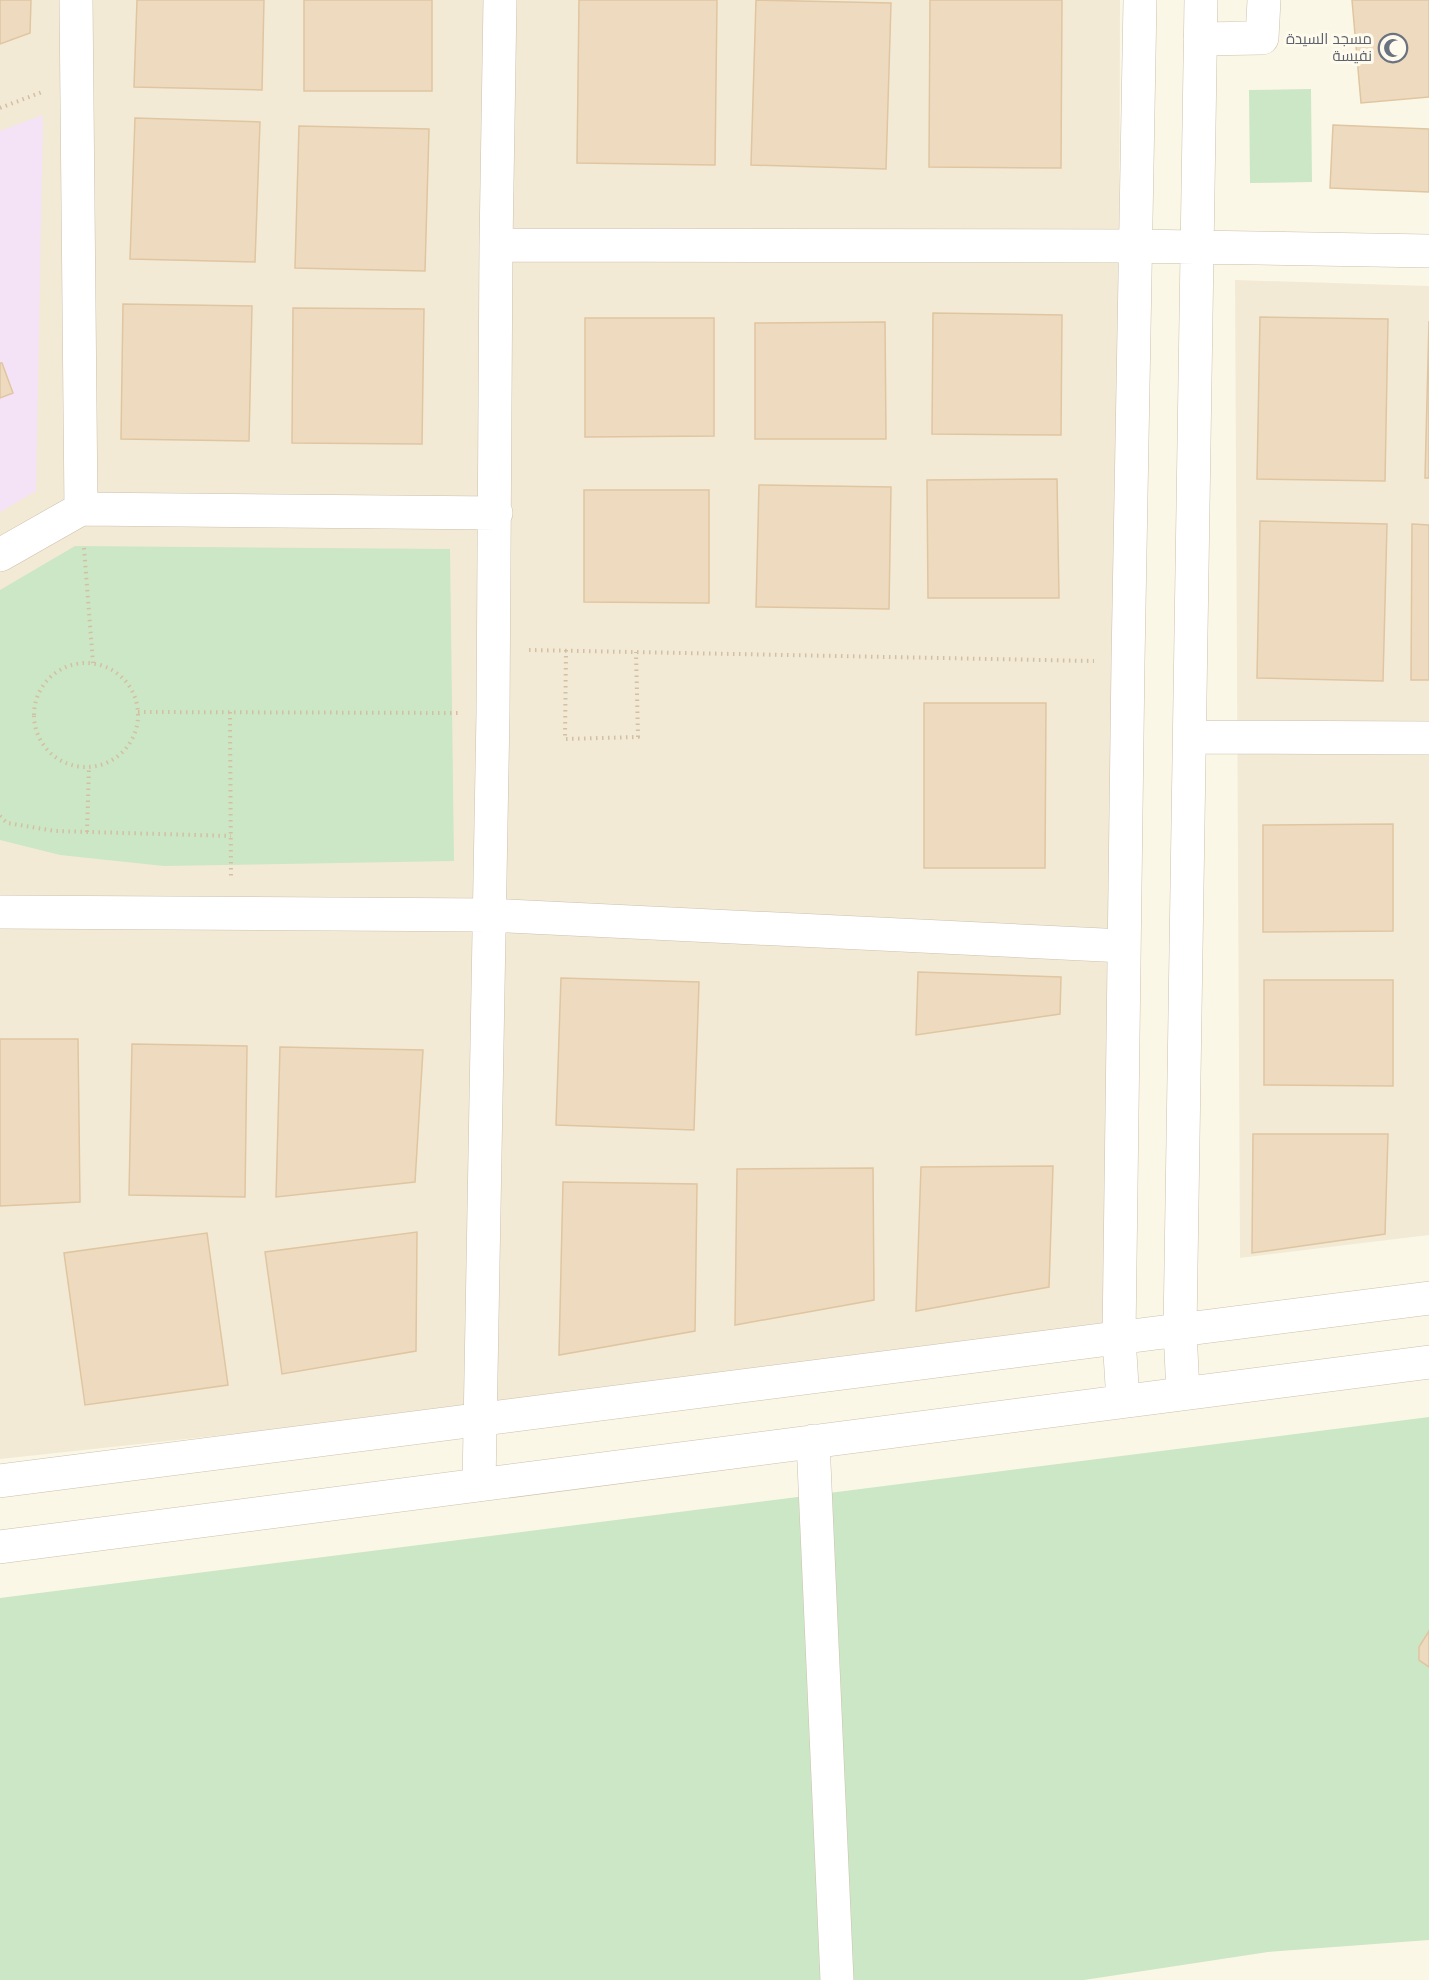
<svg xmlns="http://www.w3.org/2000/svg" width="1429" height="1980" viewBox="0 0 1429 1980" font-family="Arial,Cairo,sans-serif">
	<rect width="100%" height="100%" fill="#fbf7e6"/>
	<path fill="#f2ead5" d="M 0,0 L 1120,0 L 1116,1339 L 0,1459 Z
		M 1235,280 L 1429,286 L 1429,1235 L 1240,1258 Z"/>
	<path fill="#f4e3f7" d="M 43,115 L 36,491 L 0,512 L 0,131 Z"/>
	<path fill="#cce7c5" d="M 1311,89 L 1312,182 L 1250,183 L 1249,90 Z
		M 75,546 L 450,549 L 454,861 L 164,866 L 60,855 L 0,840 L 0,590 Z
		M 1429,1417 L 1429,1940 L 1268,1952 L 1084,1980 L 0,1980 L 0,1598 Z"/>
	<path fill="#eedbbf" stroke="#e0c5a1" stroke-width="1.5" d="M 0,0 L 31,0 L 30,33 L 0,44 Z
		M 137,0 L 264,0 L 262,90 L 134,87 Z
		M 304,0 L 432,0 L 432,91 L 304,91 Z
		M 579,0 L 717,0 L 715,165 L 577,163 Z
		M 756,0 L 891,3 L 886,169 L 751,165 Z
		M 930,0 L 1062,0 L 1061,168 L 929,167 Z
		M 1352,0 L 1429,0 L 1429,97 L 1361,103 Z
		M 135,118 L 260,122 L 255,262 L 130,259 Z
		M 1333,125 L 1429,129 L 1429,192 L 1330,188 Z
		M 299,126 L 429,129 L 425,271 L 295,268 Z
		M 123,304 L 252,306 L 249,441 L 121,439 Z
		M 293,308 L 424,309 L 422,444 L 292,443 Z
		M 933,313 L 1062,315 L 1061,435 L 932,434 Z
		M 1260,317 L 1388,319 L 1385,481 L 1257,479 Z
		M 585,318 L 714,318 L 714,436 L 585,437 Z
		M 1429,321 L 1429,478 L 1425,478 Z
		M 885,322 L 886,439 L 755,439 L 755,323 Z
		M 0,363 L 2,363 L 13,393 L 0,398 Z
		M 1057,479 L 1059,598 L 928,598 L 927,480 Z
		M 759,485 L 891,487 L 889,609 L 756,607 Z
		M 584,490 L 709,490 L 709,603 L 584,602 Z
		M 1260,521 L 1387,524 L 1383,681 L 1257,678 Z
		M 1412,524 L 1429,525 L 1429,680 L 1411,680 Z
		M 924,703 L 1046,703 L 1045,868 L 924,868 Z
		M 1393,824 L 1393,931 L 1263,932 L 1263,825 Z
		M 918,972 L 1061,977 L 1060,1014 L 916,1035 Z
		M 561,978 L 699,982 L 694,1130 L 556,1125 Z
		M 1264,980 L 1393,980 L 1393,1086 L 1264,1085 Z
		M 0,1039 L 78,1039 L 80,1202 L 0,1206 Z
		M 132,1044 L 247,1046 L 245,1197 L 129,1195 Z
		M 280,1047 L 423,1050 L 415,1182 L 276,1197 Z
		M 1253,1134 L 1388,1134 L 1385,1234 L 1252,1253 Z
		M 1053,1166 L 1049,1287 L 916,1311 L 921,1167 Z
		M 873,1168 L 874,1300 L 735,1325 L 737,1169 Z
		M 563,1182 L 697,1184 L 695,1331 L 559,1355 Z
		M 417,1232 L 416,1351 L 282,1374 L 265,1252 Z
		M 207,1233 L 228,1385 L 85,1405 L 64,1253 Z
		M 1429,1631 L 1429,1667 L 1419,1660 L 1419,1647 Z"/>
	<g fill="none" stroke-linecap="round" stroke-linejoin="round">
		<g stroke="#ccc0ad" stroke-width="34">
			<path id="minor" d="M 76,0 L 81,509 L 496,513
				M 1200,39 L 1262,38 L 1264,0
				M 496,245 L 1134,246 L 1429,251
				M 0,555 L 81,509
				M 1190,737 L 1429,738
				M 0,912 L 489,915 L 1124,946
				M 1183,1393 L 1180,1330 L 1201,0
				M 1123,1401 L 1119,1338 L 1128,662 L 1140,0
				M 813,1441 L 837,1980
				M 0,1481 L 1429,1298
				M 479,1485 L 493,713 L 496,245 L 500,0
				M 0,1547 L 1429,1362"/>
		</g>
		<path stroke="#d3bfa3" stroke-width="4" stroke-dasharray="1.5 4.5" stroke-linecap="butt" d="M 0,108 L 42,92
			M 84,548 L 93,663
			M 529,650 L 1094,661
			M 566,650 L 565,739 L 638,737 L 636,652
			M34 715a52 52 0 1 1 104 0a52 52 0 1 1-104 0Z
			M 138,712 L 459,713
			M 230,712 L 231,880
			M 0,816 L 7,823 L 55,831 L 231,836
			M 87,832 L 89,767"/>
		<use href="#minor" stroke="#fff" stroke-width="33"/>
	</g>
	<defs>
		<g id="mosque-ring" transform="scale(1.5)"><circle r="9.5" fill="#fefaec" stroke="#6b7280" stroke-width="1.5"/><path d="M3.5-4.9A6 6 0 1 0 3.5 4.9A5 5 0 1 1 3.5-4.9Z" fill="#6b7280"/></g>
	</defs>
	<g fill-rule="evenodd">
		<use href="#mosque-ring" x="1393" y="48"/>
	</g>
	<g text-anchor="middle" stroke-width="6" stroke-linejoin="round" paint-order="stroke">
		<g font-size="15" fill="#5b616d" stroke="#fefaec" text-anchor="end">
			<text x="1372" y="44">مسجد السيدة<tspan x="1372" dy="17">نفيسة</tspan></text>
		</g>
	</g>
</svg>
